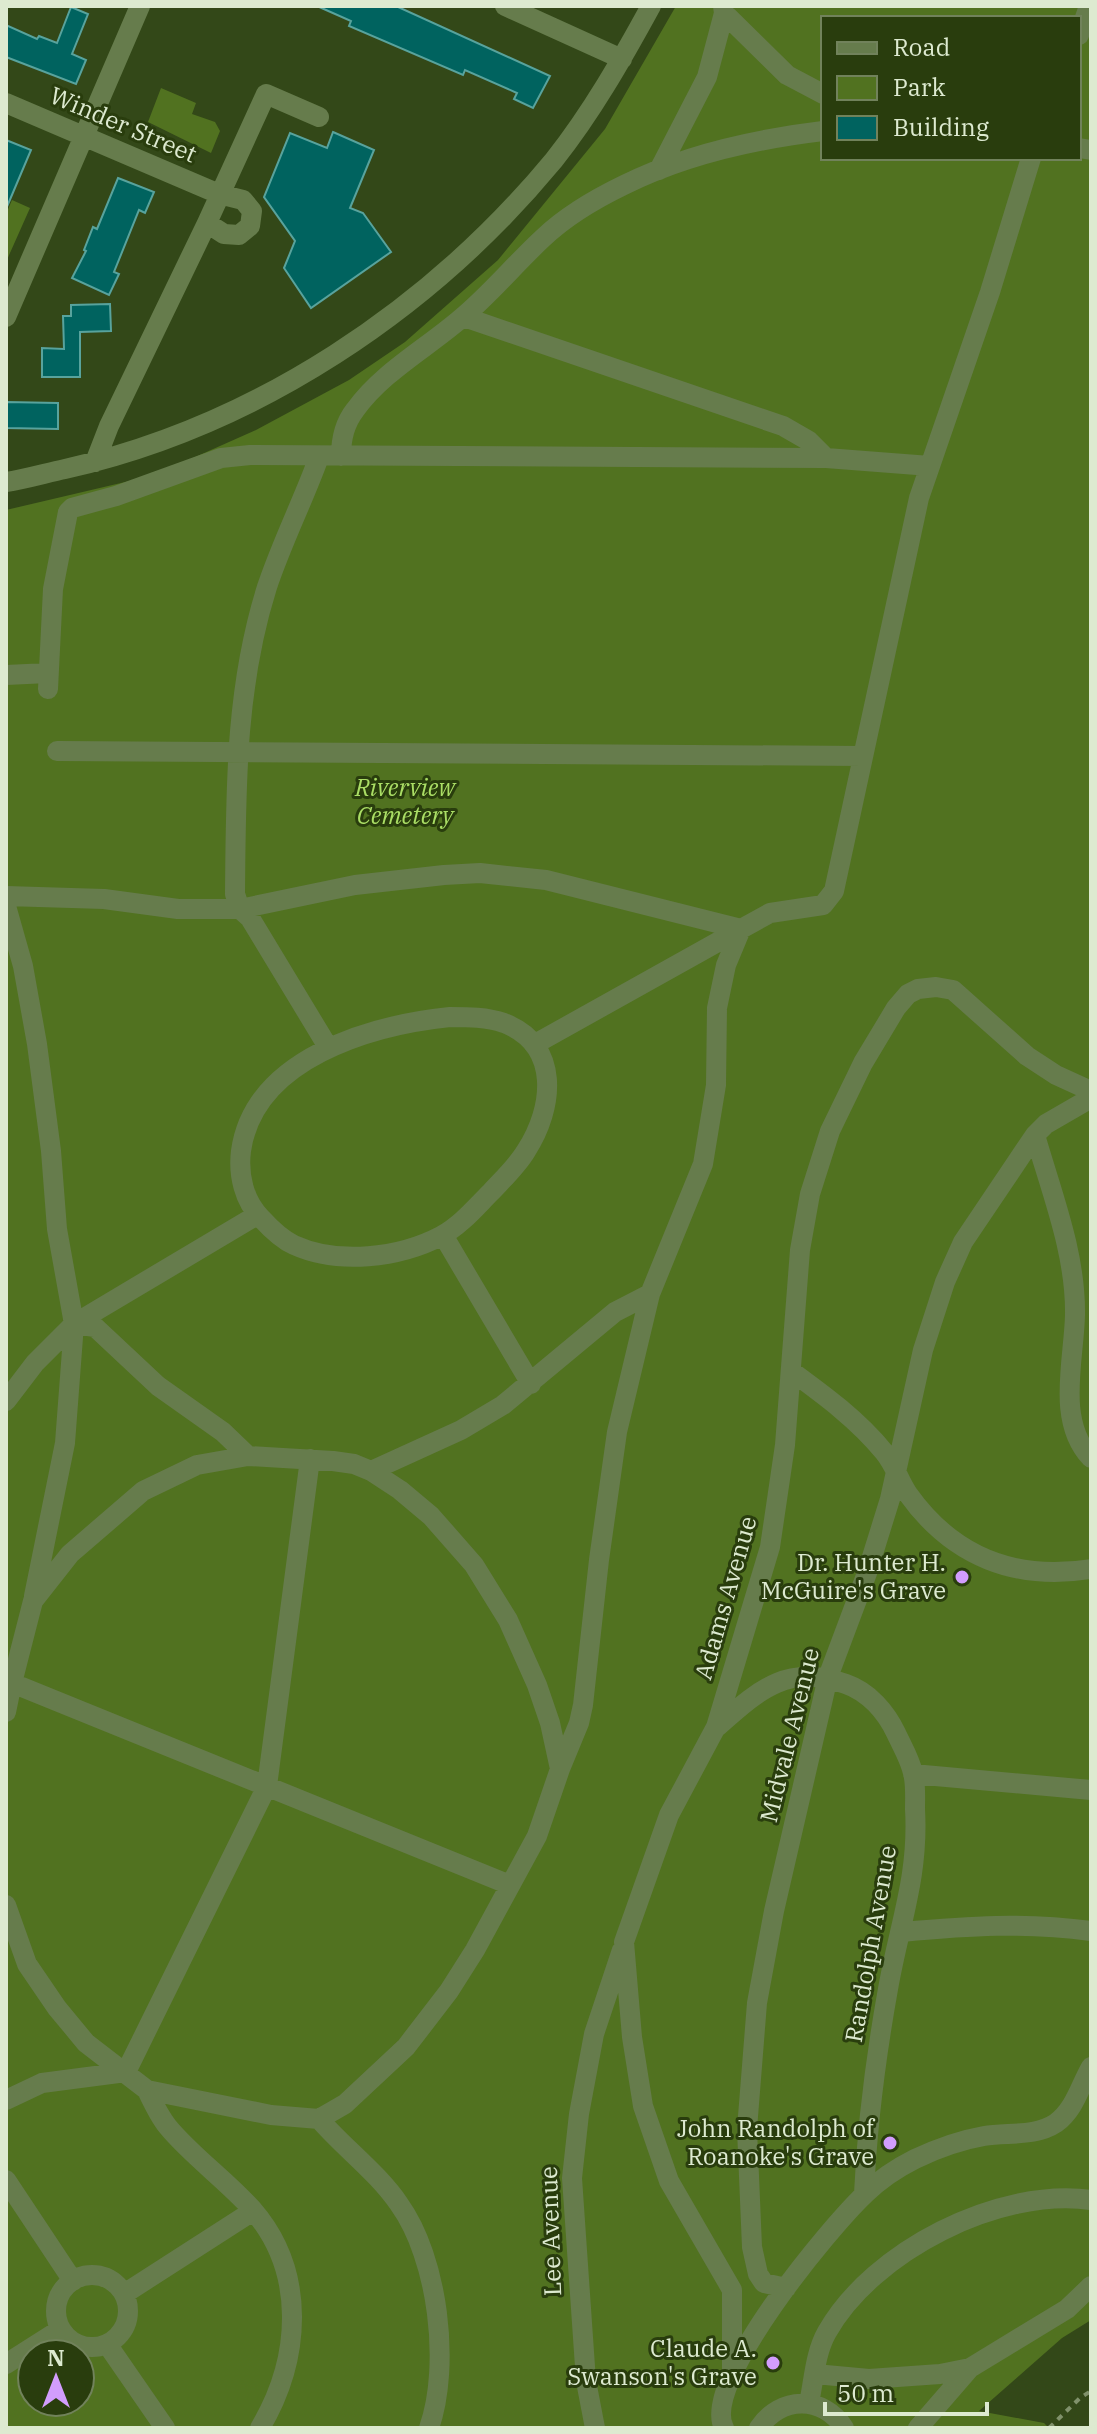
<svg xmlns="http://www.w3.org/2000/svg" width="1097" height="2434" viewBox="0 0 1097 2434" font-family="'IBM Plex Serif',serif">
	<rect width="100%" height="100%" fill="#334818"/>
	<path fill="#517220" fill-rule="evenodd" d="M 676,6 L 1091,6 L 1091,2320 L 1062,2338 L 979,2411 L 1044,2423 L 1049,2428 L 6,2428 L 6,510 L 138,479 L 193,458 L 256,430 L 349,380 L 405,342 L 498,260 L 605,129 ZM 823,18 L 1079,18 L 1079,158 L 823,158 ZM 32,2354 L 80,2354 L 80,2402 L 32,2402 Z
		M 161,88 L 196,103 L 192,114 L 215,122 L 220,131 L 211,153 L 148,122 Z
		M 12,200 L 30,208 L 6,262 L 6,214 Z"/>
	<path fill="#00635f" stroke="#58a39d" stroke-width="2" d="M 317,6 L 396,6 L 550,76 L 533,108 L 514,99 L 517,93 L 465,70 L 463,75 L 349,26 L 351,21 Z
		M 71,7 L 88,14 L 72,54 L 86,60 L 76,84 L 6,57 L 6,25 L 37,39 L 39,36 L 57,43 Z
		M 333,132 L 374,150 L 350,208 L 363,213 L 391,252 L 311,308 L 284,268 L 295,241 L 264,197 L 290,133 L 327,148 Z
		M 6,140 L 31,150 L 6,209 Z
		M 118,178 L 154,192 L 145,213 L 139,210 L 114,272 L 119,274 L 109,295 L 72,278 L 86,251 L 84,250 L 93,227 L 97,229 Z
		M 110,304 L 111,331 L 80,332 L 80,377 L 42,377 L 42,348 L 64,349 L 63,316 L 71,316 L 71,305 Z
		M 6,402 L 58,403 L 58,429 L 6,428 Z"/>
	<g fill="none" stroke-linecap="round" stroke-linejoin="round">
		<path stroke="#80916b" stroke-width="4" stroke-dasharray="6 6" stroke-linecap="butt" d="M 1049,2428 L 1080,2398 L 1091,2391"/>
		<path stroke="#667c4c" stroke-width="20" d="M 505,6 L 622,59
			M 724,13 L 787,75 L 823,94
			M 1079,35 L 1089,6
			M 6,103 L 219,194 L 243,200 L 252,211 L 250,226 L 239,235 L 224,234 L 207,223
			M 1079,148 L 1091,150
			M 659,170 L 707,77 L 724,13 L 723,6
			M 6,317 L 140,6
			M 464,317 L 783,426 L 809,441 L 826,458
			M 341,456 C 341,439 344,424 355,410 C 383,371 429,347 465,315 C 493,291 516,263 543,238 C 566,216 595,199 624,185 C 684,155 756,139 823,131
			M 319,457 C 303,501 282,542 267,587 C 235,688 236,790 235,894 L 240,909 L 250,918 L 328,1047
			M 95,462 L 109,426 L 207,223 L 266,94 L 319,117
			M 6,482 C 26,479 46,473 65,469 C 256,426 430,310 554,160 C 592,112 622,59 651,6
			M 6,675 L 48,673
			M 48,689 L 53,589 L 68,512 L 72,508 L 116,496 L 221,458 L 250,455 L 826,458 L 930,466
			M 57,751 L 863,756
			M 6,896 L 104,899 L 178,909 L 240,909 L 355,885 L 444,875 L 480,873 L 546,880 L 741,929
			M 6,906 L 23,966 L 37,1044 L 51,1151 L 57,1229 L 74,1324 L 65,1443 L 34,1596
			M 450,1017 C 468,1017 487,1017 504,1023 C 561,1045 554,1108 526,1151 C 517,1166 503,1179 491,1192 C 475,1208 461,1225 441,1236 C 399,1258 338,1265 294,1245 C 281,1239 271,1229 261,1218 C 244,1201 238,1175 241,1151 C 254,1058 372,1025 450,1017 Z
			M 535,1044 L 741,929
			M 1035,1135 C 1052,1194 1076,1254 1075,1315 C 1074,1361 1056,1421 1091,1458
			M 443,1235 L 531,1384
			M 74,1324 L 95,1327 L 158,1386 L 223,1432 L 248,1456
			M 791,1371 C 824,1395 858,1420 884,1452 C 895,1465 899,1481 908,1494 C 953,1557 1016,1581 1091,1569
			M 6,1401 L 35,1363 L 74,1324 L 257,1215
			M 371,1471 L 461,1430 L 503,1405 L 615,1312 L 650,1294
			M 6,1712 L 12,1683
			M 717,1727 C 759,1690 787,1663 846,1684 C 869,1692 886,1712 896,1733 C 902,1746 910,1759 913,1773 C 916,1784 915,1797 915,1809 C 919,1877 899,1925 888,1989 C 876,2056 867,2126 864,2194
			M 560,1769 L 579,1723 L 583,1705 L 599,1560 L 617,1432 L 650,1294 L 703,1164 L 716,1085 L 717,1008 L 726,965 L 741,929 L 770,913 L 823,905 L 834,891 L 919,498 L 990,292 L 1031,158
			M 913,1774 L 1091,1790
			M 6,1905 L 27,1964 L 57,2008 L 86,2043 L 147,2090 L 271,2115 L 319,2119 L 345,2104 L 406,2047 L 449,1991 L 475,1950 L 537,1836 L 560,1769 L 550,1723 L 537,1685 L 508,1620 L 474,1565 L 431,1516 L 400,1490 L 371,1471 L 354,1464 L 333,1461 L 248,1456 L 197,1465 L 143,1491 L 70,1554 L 33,1601 L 12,1683 L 510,1885
			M 902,1932 C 968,1926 1024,1922 1091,1931
			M 147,2090 C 153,2103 159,2116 168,2127 C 193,2157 226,2180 252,2209 C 307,2272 301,2359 260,2428
			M 6,2100 L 42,2083 L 126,2072 L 267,1786 L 310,1459
			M 319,2119 C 344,2148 378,2173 399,2204 C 438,2258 451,2365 429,2428
			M 6,2180 L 73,2281
			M56 2311a36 36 0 1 1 72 0a36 36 0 1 1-72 0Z
			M 786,2288 L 764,2283 L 758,2274 L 752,2247 L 747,2129 L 757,2003 L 774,1911 L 828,1677 L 867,1573 L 890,1499 L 923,1350 L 945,1282 L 963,1242 L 1035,1135 L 1046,1124 L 1091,1098
			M 124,2294 L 253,2211
			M 107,2344 L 165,2428
			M 6,2364 L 61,2329
			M 732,2372 L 732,2290 L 669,2181 L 643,2106 L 632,2037 L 624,1942 L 669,1815 L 716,1727 L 770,1547 L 785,1445 L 800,1250 L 810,1194 L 830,1131 L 863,1063 L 896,1008 L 908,994 L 918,989 L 936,987 L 953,990 L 1027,1056 L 1056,1075 L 1091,1091
			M 815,2374 L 869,2379 L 940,2374 L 970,2368 L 1067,2309 L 1091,2286
			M 809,2403 C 814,2380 815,2353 827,2332 C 873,2251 999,2187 1091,2200
			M 595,2428 L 586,2381 L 572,2178 L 579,2114 L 594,2034 L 622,1950
			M 724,2428 C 700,2383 830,2227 865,2194 C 879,2180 897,2168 915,2159 C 936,2149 961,2140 984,2136 C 1008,2132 1035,2137 1056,2123 C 1075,2109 1080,2086 1091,2067
			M 759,2428 C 780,2396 823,2395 844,2428
			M 918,2428 L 970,2368"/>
	</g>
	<g fill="#d29dfd" stroke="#293d0d" stroke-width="3">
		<circle cx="962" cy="1577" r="8"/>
		<circle cx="890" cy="2143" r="8"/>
		<circle cx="773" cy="2363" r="8"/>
	</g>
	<g text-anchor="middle" stroke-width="6" stroke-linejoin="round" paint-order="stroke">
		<g font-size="24" fill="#ddead0" stroke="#293d0d">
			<text transform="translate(123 125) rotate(23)" y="8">Winder Street</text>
			<text transform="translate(726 1598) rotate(-74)" y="8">Adams Avenue</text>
			<text transform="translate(790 1735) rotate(-76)" y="8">Midvale Avenue</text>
			<text transform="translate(871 1944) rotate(-80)" y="8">Randolph Avenue</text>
			<text transform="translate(551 2231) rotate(-92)" y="8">Lee Avenue</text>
		</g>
		<g font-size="24" font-style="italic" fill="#aade65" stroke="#293d0d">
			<text x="405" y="796">Riverview<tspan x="405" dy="28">Cemetery</tspan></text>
		</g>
		<g font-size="24" fill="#ddead0" stroke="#293d0d" text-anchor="end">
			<text x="946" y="1571">Dr. Hunter H.<tspan x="946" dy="28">McGuire's Grave</tspan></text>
			<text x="874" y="2137">John Randolph of<tspan x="874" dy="28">Roanoke's Grave</tspan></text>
			<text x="757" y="2357">Claude A.<tspan x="757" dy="28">Swanson's Grave</tspan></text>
		</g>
	</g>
	<rect width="1097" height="2434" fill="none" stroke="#ddead0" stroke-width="16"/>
	<rect x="821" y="16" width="260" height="144" fill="#293d0d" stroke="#71825b" stroke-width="2"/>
	<rect x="837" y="42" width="40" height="12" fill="#667c4c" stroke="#71825b" stroke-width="2"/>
	<text x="893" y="56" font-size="24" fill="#ddead0">Road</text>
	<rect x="837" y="76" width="40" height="24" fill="#517220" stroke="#71825b" stroke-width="2"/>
	<text x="893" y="96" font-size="24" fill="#ddead0">Park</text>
	<rect x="837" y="116" width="40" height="24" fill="#00635f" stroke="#71825b" stroke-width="2"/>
	<text x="893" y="136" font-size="24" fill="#ddead0">Building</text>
	<g transform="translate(56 2378)"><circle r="38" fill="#293d0d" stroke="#71825b" stroke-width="2"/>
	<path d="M0-6L14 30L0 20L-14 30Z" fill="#d29dfd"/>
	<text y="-12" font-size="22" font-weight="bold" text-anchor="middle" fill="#ddead0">N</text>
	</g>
	<path d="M825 2402v12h162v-12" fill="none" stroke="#ddead0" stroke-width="4"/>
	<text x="837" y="2402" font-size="24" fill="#ddead0" stroke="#293d0d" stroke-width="6" paint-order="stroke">50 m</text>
</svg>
